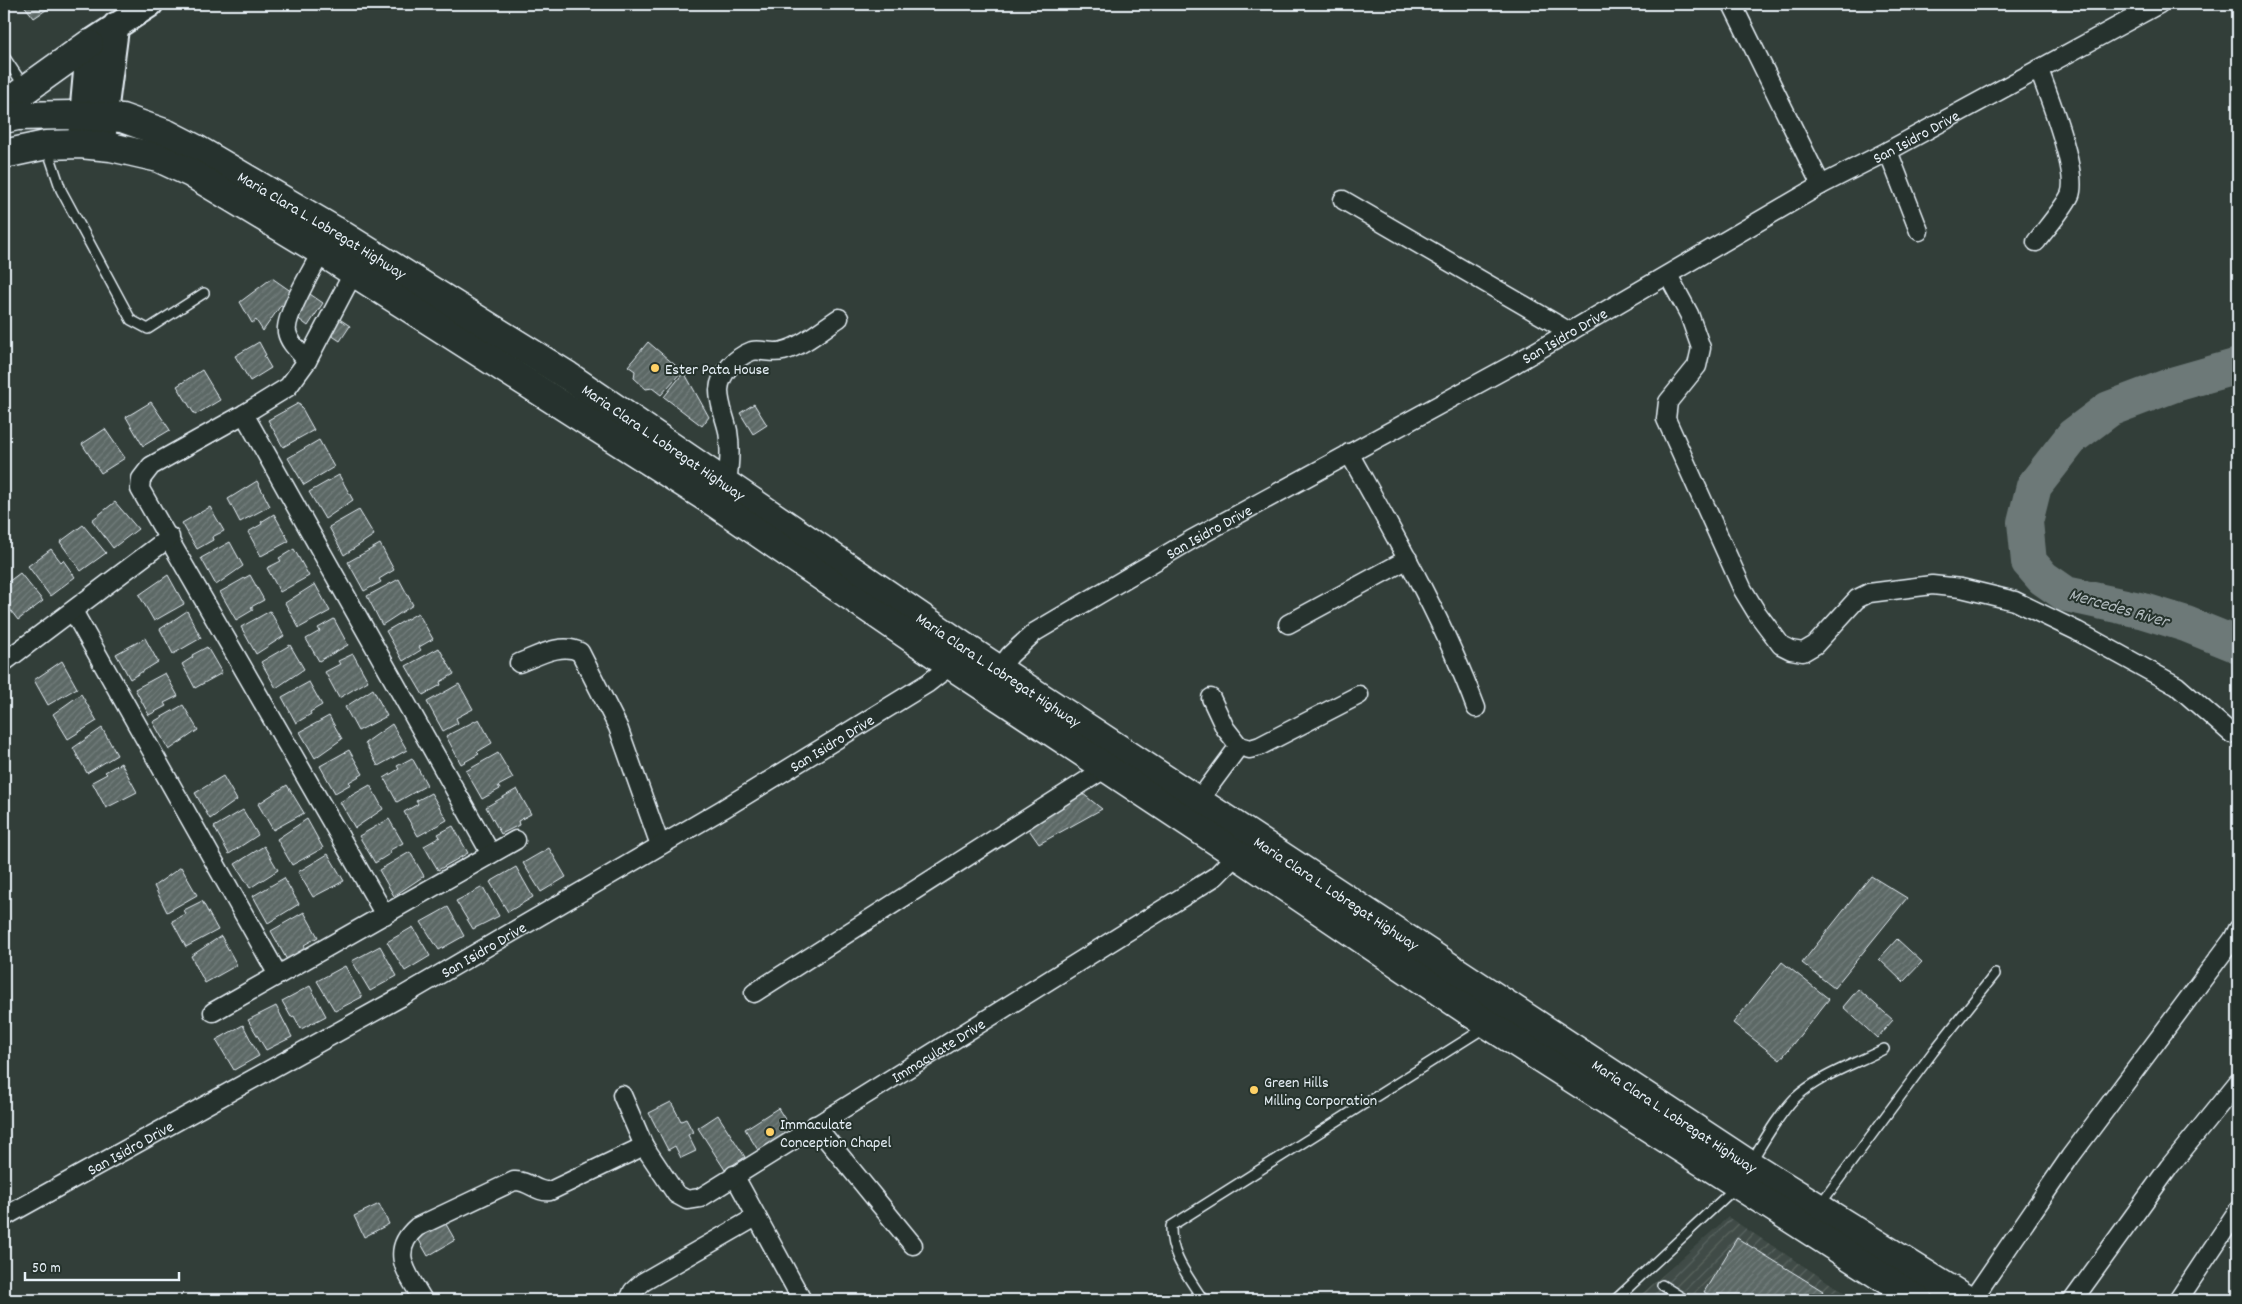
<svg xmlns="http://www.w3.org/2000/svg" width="2242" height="1304" viewBox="0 0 2242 1304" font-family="Dekko,sans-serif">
	<defs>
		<pattern id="industrial-furrows" width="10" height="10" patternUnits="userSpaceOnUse" patternTransform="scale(1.25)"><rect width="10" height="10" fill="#3f4b46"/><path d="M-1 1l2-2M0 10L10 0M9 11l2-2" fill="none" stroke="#5b6561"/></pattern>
		<pattern id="building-hatch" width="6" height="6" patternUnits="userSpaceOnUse" patternTransform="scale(1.25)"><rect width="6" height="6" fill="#5c6865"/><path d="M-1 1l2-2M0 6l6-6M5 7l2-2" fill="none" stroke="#737e7c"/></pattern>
	</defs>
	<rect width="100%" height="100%" fill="#323e39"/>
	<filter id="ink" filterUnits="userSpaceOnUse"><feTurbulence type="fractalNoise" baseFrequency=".02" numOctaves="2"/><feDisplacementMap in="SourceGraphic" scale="10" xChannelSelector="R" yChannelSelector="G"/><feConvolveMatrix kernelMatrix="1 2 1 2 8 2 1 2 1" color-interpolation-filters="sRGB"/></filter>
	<g filter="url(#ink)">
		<path fill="url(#industrial-furrows)" d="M 1728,1217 L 1856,1300 L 1635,1300 Z"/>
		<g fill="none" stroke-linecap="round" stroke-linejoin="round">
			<path stroke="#6d7978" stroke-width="36" d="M 2238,366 L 2175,384 L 2109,409 L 2073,436 L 2034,486 L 2025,522 L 2029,562 L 2043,578 L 2066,594 L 2144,611 L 2186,624 L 2238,645"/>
		</g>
		<path fill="url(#building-hatch)" stroke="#e8f1f8" d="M 23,4 L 55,4 L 34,18 Z
			M 272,278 L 292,292 L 284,306 L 281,305 L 263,331 L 256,320 L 252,323 L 240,302 Z
			M 307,292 L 323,303 L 308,326 L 292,314 Z
			M 338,318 L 350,326 L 340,341 L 328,333 Z
			M 259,342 L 266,355 L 264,356 L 271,368 L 250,381 L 235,356 Z
			M 648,342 L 682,371 L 661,395 L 652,388 L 646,389 L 634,378 L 635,371 L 628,366 Z
			M 202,370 L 220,400 L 195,415 L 177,386 Z
			M 684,372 L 709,417 L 702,426 L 664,397 Z
			M 151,402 L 170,430 L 143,446 L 126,417 Z
			M 299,403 L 314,430 L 283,447 L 268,420 Z
			M 754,404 L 767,425 L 753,434 L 740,413 Z
			M 105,429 L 125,458 L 101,473 L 82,444 Z
			M 319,440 L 334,467 L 304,485 L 288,458 Z
			M 339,475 L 353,500 L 325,519 L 309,492 Z
			M 257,481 L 270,506 L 240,522 L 228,499 Z
			M 115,502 L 138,529 L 113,548 L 92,520 Z
			M 210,507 L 224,531 L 212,537 L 213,540 L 197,549 L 182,523 Z
			M 359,510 L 374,535 L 344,555 L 329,527 Z
			M 274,514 L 289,541 L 261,556 L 248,532 L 262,524 L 261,522 Z
			M 83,525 L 106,553 L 81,571 L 60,542 Z
			M 230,542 L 243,566 L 216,585 L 201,558 Z
			M 380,544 L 394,570 L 379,579 L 381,582 L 364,591 L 348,562 Z
			M 51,549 L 61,562 L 63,560 L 75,577 L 50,596 L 28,566 Z
			M 294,549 L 309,576 L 280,592 L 267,568 L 281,561 L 279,558 Z
			M 20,573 L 43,601 L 18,620 L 4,602 L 4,585 Z
			M 168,575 L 184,604 L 154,621 L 139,595 Z
			M 250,575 L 264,600 L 251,607 L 253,610 L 236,620 L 220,592 Z
			M 399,579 L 413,605 L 382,625 L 367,596 Z
			M 315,584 L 330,611 L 299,628 L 285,603 Z
			M 187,611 L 201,638 L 173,654 L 160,629 Z
			M 270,611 L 284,636 L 256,654 L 241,627 Z
			M 418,613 L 433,639 L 419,647 L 421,650 L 403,661 L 386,631 Z
			M 4,616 L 10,624 L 4,629 Z
			M 334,619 L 348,645 L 319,661 L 306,639 L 320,631 L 318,628 Z
			M 145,638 L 158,662 L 130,679 L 116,654 Z
			M 290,645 L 304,669 L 276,688 L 261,662 Z
			M 207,647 L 222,673 L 195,688 L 182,664 L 193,657 L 192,655 Z
			M 439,648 L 454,674 L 440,682 L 441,685 L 423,695 L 406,666 Z
			M 353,654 L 368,681 L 339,698 L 325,672 L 340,664 L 338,661 Z
			M 62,661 L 77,688 L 48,705 L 34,680 Z
			M 165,673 L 178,696 L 164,703 L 166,706 L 149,715 L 135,689 Z
			M 309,682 L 322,705 L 310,712 L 311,714 L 296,723 L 282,697 Z
			M 459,684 L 473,709 L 456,718 L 458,723 L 443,731 L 427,702 Z
			M 373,689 L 387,716 L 358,731 L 345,707 Z
			M 81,694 L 97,721 L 68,739 L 53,714 Z
			M 183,705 L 198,730 L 169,750 L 153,722 Z
			M 329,716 L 342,739 L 315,758 L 300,732 Z
			M 479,719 L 492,743 L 477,752 L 479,754 L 461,764 L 446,736 Z
			M 392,724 L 407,750 L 378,766 L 365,743 Z
			M 102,728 L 117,755 L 87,773 L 73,748 Z
			M 349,750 L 363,774 L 349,782 L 351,784 L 335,793 L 320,766 Z
			M 498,753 L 513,778 L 498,786 L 500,789 L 482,799 L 466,771 Z
			M 412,758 L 427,785 L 397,802 L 384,778 L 399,769 L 397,766 Z
			M 121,763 L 137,792 L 106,808 L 92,782 L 107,774 L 105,772 Z
			M 223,776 L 237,800 L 210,819 L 195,793 Z
			M 287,785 L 304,813 L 273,830 L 258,804 Z
			M 370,785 L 383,809 L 355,828 L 340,802 Z
			M 517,789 L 531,814 L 518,821 L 519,825 L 501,834 L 486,807 Z
			M 431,793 L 447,820 L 418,836 L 404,812 L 418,804 L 416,801 Z
			M 1082,793 L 1102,809 L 1039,844 L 1025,824 Z
			M 243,810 L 258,835 L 229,854 L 214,827 Z
			M 307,819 L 323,848 L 292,865 L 277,839 Z
			M 389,819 L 403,843 L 390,850 L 391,853 L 375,863 L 359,836 Z
			M 453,826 L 468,853 L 438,870 L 424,846 L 440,837 L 438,834 Z
			M 264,846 L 278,870 L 250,888 L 235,864 Z
			M 549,848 L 566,877 L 541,892 L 523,863 Z
			M 410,852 L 424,876 L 394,896 L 379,870 Z
			M 328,854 L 344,881 L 313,897 L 298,872 Z
			M 181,867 L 197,895 L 167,912 L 154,886 Z
			M 516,867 L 533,897 L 508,912 L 490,882 Z
			M 1871,876 L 1907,898 L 1834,988 L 1802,963 Z
			M 284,878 L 299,904 L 268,923 L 253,896 Z
			M 483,887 L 499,916 L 473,929 L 456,901 Z
			M 202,901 L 218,930 L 186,947 L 172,921 L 186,914 L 184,910 Z
			M 448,907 L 464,936 L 439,950 L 421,922 Z
			M 304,912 L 318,937 L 304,945 L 306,949 L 287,960 L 271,931 Z
			M 413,927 L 430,956 L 405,971 L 387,942 Z
			M 221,936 L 237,965 L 205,983 L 191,956 Z
			M 1897,939 L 1922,962 L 1903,982 L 1879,959 Z
			M 380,946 L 397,976 L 370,991 L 352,961 Z
			M 1782,962 L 1829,999 L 1780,1060 L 1733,1023 Z
			M 345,966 L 362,997 L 335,1011 L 317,981 Z
			M 310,986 L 326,1016 L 301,1029 L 294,1016 L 291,1017 L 282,1001 Z
			M 1858,989 L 1893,1020 L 1877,1038 L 1843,1007 Z
			M 276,1006 L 292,1037 L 266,1050 L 248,1020 Z
			M 243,1025 L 259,1056 L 234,1070 L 216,1040 Z
			M 671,1102 L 681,1121 L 686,1119 L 693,1132 L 688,1135 L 696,1151 L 681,1158 L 675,1146 L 668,1150 L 649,1113 Z
			M 778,1108 L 794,1134 L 761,1155 L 745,1129 Z
			M 718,1115 L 745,1157 L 725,1170 L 698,1128 Z
			M 379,1204 L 389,1224 L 364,1237 L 354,1216 Z
			M 443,1219 L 455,1240 L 428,1256 L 416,1235 Z
			M 1737,1238 L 1823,1291 L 1817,1300 L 1717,1300 L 1704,1292 Z"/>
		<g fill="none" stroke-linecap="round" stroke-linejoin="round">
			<g stroke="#e8f1f8" stroke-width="12">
				<path id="lane" d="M 4,56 L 24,86
					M 47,148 L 61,190 L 131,320 L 148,329 L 204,293
					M 1751,1162 C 1764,1141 1777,1117 1794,1099 C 1818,1076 1855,1064 1884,1049
					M 1819,1206 L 1933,1052 L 1995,974
					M 1662,1285 L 1686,1300
					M 1203,1300 C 1188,1276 1170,1255 1171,1226 L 1486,1027
					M 1615,1300 L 1735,1188"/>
			</g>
			<g stroke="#e8f1f8" stroke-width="21">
				<g id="street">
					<path d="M 1732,4 L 1821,185"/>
					<path d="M 1888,151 L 1919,231"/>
					<path d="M 1343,200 L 1570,332"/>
					<path d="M 2036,242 C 2045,230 2064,208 2070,195 C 2079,173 2048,94 2039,70"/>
					<path d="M 358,264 L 307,361 L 288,387 L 244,414 L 151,466 L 141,479 L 140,489 L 385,915"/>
					<path d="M 1668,275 L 1689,314 L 1701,348 L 1697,366 L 1668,402 L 1666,419 L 1743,590 L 1757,613 L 1781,645 L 1791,650 L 1803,652 L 1815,645 L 1857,599 L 1869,593 L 1932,585 L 1961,588 L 2015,601 L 2077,631 L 2177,686 L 2232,734"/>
					<path d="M 307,361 C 300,352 289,343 287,332 C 284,315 317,261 326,244"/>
					<path d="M 244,414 L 491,854"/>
					<path d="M 1349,453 C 1395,536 1443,619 1476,708"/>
					<path d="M 727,485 C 729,467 731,449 728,431 C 725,417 719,405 719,390 C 720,373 736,357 752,351 C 761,349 773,354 783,351 C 803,346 822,329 839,318"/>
					<path d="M 73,611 L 278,975"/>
					<path d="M 1288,624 L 1408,559"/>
					<path d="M 4,662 L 170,537"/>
					<path d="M 519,663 C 538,656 561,642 580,652 L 618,727 L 660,845"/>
					<path id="s1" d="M 994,677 L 1010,655 L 1035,632 L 1191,540 L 1516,363 L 1821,185 L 1888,151 L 2159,4"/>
					<path d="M 1211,698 L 1225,728 L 1239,746"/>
					<path d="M 1199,800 L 1239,746 L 1250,749 L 1260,746 L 1359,695"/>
					<path d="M 754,993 L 1106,768"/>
					<path d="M 213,1012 L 516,840"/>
					<path d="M 622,1095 L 644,1146"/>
					<path d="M 815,1125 L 913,1245"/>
					<path d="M 734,1175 L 802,1300"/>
					<path id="s2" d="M 4,1217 L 401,997 L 723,809 L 928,683 L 951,665 L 955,658"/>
					<path id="s3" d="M 423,1300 C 408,1274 388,1252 417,1227 L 514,1181 C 529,1180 536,1193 550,1191 L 644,1146 L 676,1194 L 687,1200 L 700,1198 L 1189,893 L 1216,876 L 1243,848"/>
					<path d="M 629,1300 L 633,1291 L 643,1282 L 756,1217"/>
					<path d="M 1972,1300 L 2070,1157 L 2233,939 L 2238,929"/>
					<path d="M 2073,1300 L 2169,1167 L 2238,1082"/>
					<path d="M 2178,1300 L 2238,1210"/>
				</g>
			</g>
			<g stroke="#e8f1f8" stroke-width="29">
				<path id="secondary" d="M 80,144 L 89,44 L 150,4
					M 103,146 L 104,117 L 116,25"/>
			</g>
			<g stroke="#e8f1f8" stroke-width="31">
				<g id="highway">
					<path d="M 4,105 L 89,44"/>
					<path id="s4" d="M 4,119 L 17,116 L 72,115 L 122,118 L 167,134 L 198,150 L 334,230 L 568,376 L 963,646 L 1750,1165 L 1967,1300"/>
					<path d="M 4,154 L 46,145 L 80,144 L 111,147 L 159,158 L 191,173 L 322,252 L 715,503 L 951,665 L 1238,855 L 1489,1025 L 1918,1300"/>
				</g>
			</g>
			<use href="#lane" stroke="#26332d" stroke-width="9"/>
			<use href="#street" stroke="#26332d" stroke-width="18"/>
			<use href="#secondary" stroke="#26332d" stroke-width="25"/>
			<use href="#highway" stroke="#26332d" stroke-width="28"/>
		</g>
	</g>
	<g fill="#ffd166" stroke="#26332d" stroke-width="2">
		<circle cx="655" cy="368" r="5"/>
		<circle cx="1254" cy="1090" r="5"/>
		<circle cx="770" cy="1132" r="5"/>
	</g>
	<g text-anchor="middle" stroke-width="4" stroke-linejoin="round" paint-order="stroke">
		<g font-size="16" fill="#e8f1f8" stroke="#26332d">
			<text dy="6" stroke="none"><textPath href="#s1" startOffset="1072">San Isidro Drive</textPath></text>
			<text dy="6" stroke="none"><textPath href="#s4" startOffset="346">Maria Clara L. Lobregat Highway</textPath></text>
			<text dy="6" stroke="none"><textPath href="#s1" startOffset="668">San Isidro Drive</textPath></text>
			<text dy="6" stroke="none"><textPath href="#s4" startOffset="751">Maria Clara L. Lobregat Highway</textPath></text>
			<text dy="6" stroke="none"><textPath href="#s1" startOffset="262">San Isidro Drive</textPath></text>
			<text dy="6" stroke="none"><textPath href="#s4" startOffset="1156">Maria Clara L. Lobregat Highway</textPath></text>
			<text dy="6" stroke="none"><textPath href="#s2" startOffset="954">San Isidro Drive</textPath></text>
			<text dy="6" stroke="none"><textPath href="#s4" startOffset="1561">Maria Clara L. Lobregat Highway</textPath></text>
			<text dy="6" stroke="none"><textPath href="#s2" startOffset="549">San Isidro Drive</textPath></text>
			<text dy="6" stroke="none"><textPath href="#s3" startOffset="696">Immaculate Drive</textPath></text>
			<text dy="6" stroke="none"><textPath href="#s4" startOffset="1966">Maria Clara L. Lobregat Highway</textPath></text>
			<text dy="6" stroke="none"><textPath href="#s2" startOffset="144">San Isidro Drive</textPath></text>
		</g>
		<g font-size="16" fill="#e8f1f8" stroke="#26332d" text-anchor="start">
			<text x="665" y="374">Ester Pata House</text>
			<text x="1264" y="1087">Green Hills<tspan x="1264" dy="18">Milling Corporation</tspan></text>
			<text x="780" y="1129">Immaculate<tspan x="780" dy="18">Conception Chapel</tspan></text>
		</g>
		<g font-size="18" font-style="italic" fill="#b1bbbe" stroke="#26332d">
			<text transform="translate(2119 607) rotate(16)" y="6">Mercedes River</text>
		</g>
	</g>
	<rect width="2242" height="1304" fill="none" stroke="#26332d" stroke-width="20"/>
	<rect x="10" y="10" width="2222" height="1284" fill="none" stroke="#e8f1f8" stroke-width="2" filter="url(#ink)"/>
	<path d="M25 1272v8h154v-8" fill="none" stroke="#e8f1f8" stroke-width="2.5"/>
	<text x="32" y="1272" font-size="15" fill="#e8f1f8" stroke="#26332d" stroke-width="4" paint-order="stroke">50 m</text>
</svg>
